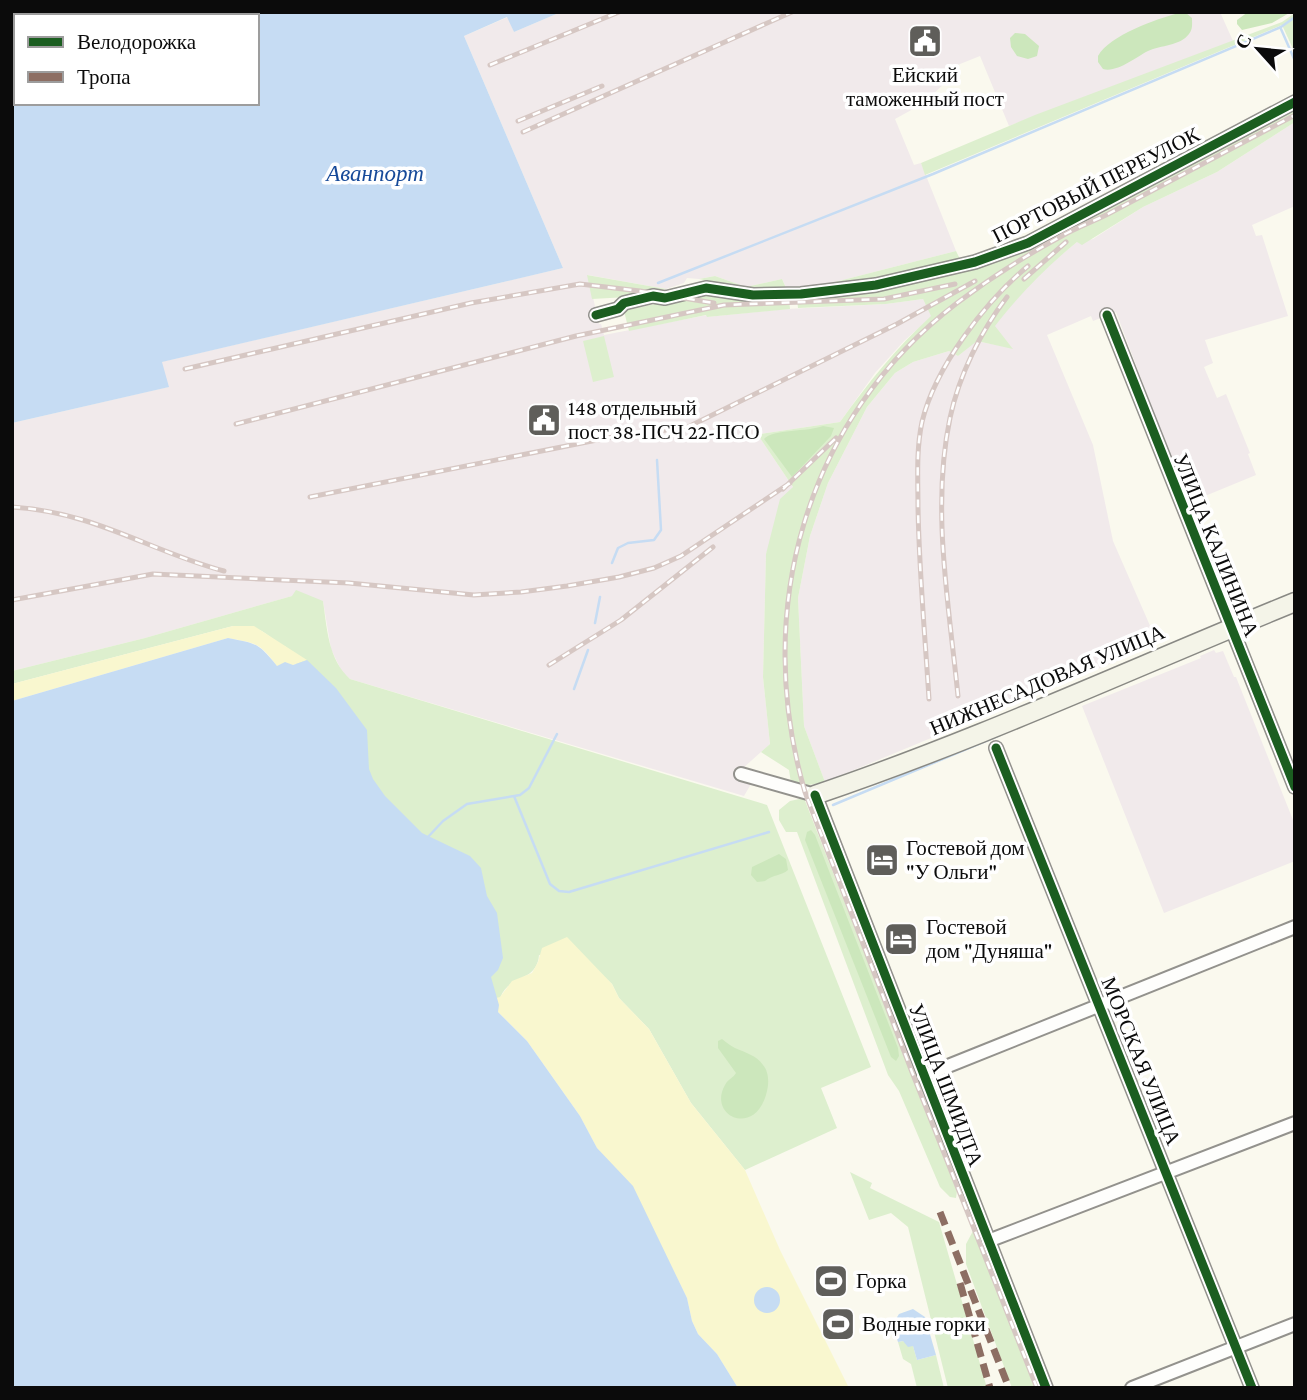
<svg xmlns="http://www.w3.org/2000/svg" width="1307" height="1400" viewBox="0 0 1307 1400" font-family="'Crimson Pro',serif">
	<rect width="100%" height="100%" fill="#faf9ee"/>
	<path fill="#f1eaeb" d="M 561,12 L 1220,12 L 1233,41 L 1009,126 L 980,56 L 955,66 L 957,71 L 924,103 L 895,119 L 914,165 L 921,163 L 956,251 L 831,283 L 786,288 L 782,279 L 746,287 L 715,276 L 699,279 L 687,278 L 684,283 L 666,289 L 588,275 L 599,324 L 601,324 L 604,335 L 707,315 L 707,317 L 787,309 L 886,304 L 923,299 L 932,316 L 904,341 L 875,373 L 840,422 L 761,434 L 760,438 L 793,487 L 766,554 L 763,677 L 770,744 L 742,769 L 739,780 L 751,784 L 744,796 L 350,679 L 342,672 L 331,649 L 323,601 L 292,596 L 145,638 L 12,671 L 12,423 L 168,387 L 161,362 L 563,268 L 464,36 L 508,17 L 514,32 Z
		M 1295,122 L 1295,206 L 1252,225 L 1256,236 L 1262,235 L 1288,316 L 1205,340 L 1213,363 L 1204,367 L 1217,398 L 1226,394 L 1250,453 L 1248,454 L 1256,475 L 1188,503 L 1116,312 L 1093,321 L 1091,316 L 1047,335 L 1093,445 L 1113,541 L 1158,644 L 825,782 L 804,726 L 798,598 L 810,536 L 828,483 L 867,407 L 895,373 L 913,362 L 949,351 L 958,356 L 976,341 L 1012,348 L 994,326 L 1019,295 L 1043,270 L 1077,242 L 1093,239 L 1143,207 L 1217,172 Z
		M 1214,650 L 1216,653 L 1223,651 L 1234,677 L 1236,677 L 1295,825 L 1295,861 L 1164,913 L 1082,706 L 1201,658 L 1200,656 Z"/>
	<path fill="#ddefce" d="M 1295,13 L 1295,53 L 1282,25 L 925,175 L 921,163 L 1035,115 L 1282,22 Z
		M 1295,107 L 1295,122 L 1217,172 L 1143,207 L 1082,245 L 1077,242 C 1045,268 1020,294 995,326 L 1013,349 L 977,341 L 958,356 L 949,351 L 913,362 L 895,373 L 867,407 L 828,483 L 810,536 L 798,598 L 804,726 L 825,782 L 809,785 L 791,783 L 789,770 L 761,752 L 770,744 L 763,677 L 766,554 L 780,499 L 793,487 L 760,438 L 761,434 L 840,422 C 869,382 895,349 931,316 L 923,299 L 886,304 L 798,308 L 797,299 L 1009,256 Z
		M 956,251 L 960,259 C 890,276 819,295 747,289 C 731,288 715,282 699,279 L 715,276 L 746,287 L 782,279 L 786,288 L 831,283 Z
		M 587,275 L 666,289 L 628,297 L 592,299 Z
		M 703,293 L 748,301 L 789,300 L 790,309 L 707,317 L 706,315 L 629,331 L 624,311 Z
		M 604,336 L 614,377 L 593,382 L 583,341 Z
		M 296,590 L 323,601 C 327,628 328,659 350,679 L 767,805 L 871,1067 L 821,1088 L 837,1128 L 745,1170 L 691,1103 L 649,1029 L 619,998 L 612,984 L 597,970 L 539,955 C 537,985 502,973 499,1005 L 286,647 C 261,633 265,626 233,626 L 12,684 L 12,671 L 145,638 L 292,596 Z
		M 804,798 L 957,1191 L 956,1198 L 950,1197 L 940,1187 L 899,1091 L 888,1075 L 797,832 L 786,832 L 779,820 L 779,810 L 790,801 Z
		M 850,1172 L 872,1183 L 870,1188 L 939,1222 L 987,1388 L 948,1388 L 908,1227 L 891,1213 L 869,1220 Z
		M 973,1231 L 1035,1388 L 1012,1388 L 966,1264 L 966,1244 Z
		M 903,1341 L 913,1346 L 917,1360 L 936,1355 L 944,1388 L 917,1388 L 911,1364 L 903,1359 L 898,1342 Z"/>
	<path fill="#cce7bc" d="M 1248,12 L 1291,12 L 1272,23 L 1242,30 L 1237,24 L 1237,20 Z
		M 1179,13 L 1186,13 L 1192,18 C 1192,24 1193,29 1189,34 C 1180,46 1161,45 1148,51 C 1136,57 1117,73 1103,69 L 1098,62 L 1098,56 C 1110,35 1156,19 1179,13 Z
		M 1015,33 L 1025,34 L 1039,46 L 1037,56 L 1028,59 L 1017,56 L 1011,47 L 1010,38 Z
		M 823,426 L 834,428 L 831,436 L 792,477 L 764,439 C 773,429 808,432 823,426 Z
		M 811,830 L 815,835 L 898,1048 L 899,1056 L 896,1061 L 891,1057 L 805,840 L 807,832 Z
		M 779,854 L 786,859 L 788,870 C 781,876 774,874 765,881 L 757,882 L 751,875 L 752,867 Z
		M 722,1039 C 726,1042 731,1046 735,1048 C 746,1053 756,1055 763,1065 C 769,1072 769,1083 767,1091 C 756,1139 707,1116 725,1085 C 728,1079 733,1078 736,1073 L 718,1048 L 718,1041 Z"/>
	<path fill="#f9f7cf" d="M 233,626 L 254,626 L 307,660 L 293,665 L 277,666 C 259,642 258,644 228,638 L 12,701 L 12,684 Z
		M 567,937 L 612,984 L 619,998 L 649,1029 L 691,1103 L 745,1170 L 780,1250 L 849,1388 L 738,1388 L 717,1354 L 698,1334 L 692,1321 L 687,1298 L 670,1264 L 610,1164 L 597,1148 L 580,1116 L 527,1041 L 498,1012 L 496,998 L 500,997 L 512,981 L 532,973 L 538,962 L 542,948 Z"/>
	<path fill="#c6dcf3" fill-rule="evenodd" d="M 12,12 L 561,12 L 514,32 L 507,17 L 464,36 L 563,268 L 162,362 L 169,387 L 12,423 ZM 16,16 L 257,16 L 257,103 L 16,103 Z
		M 228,638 C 258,644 258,643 277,666 L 285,662 L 293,665 L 307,660 L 336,688 L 367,730 L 369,769 L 373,779 L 385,796 L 422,833 L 470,856 L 481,868 L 487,896 L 497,913 L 503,958 L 498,970 L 491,977 L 499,1005 L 498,1012 L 527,1041 L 580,1116 L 597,1148 L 633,1186 L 687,1298 L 692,1321 L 698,1334 L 717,1354 L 738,1388 L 12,1388 L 12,701 Z
		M754 1300a13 13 0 1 1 26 0a13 13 0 1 1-26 0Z
		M 913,1309 L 925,1317 L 936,1355 L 917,1360 L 913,1346 L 908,1347 L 903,1341 L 898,1342 L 892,1325 L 899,1314 Z"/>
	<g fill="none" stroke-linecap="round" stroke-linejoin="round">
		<path stroke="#c6dcf3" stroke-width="2.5" d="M 1281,29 L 1295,61
			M 658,283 L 933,174 L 1281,27 L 1295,17
			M 612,563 L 618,548 L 628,543 L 654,540 L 661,530 L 657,460
			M 595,623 L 600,597
			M 574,689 L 588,650
			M 514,796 L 550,884 L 559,891 L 569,892 L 769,832
			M 833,805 L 1000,735
			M 427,838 L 443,821 L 467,804 L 520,795 L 529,788 L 557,734"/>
		<g stroke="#93928d" stroke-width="16">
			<path id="street" d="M 596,315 L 618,309 L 624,303 L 653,296 L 665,298 L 706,288 L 753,295 L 801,294 L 876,285 L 975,262 L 1028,243 L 1295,102
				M 1107,315 L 1295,787
				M 996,748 L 1252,1388
				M 741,774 L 815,795 L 1046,1388
				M 923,1076 L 1295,927
				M 988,1241 L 1295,1123
				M 1132,1388 L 1295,1324"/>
		</g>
		<g stroke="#898984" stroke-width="21">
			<path id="secondary" d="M 815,795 C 978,740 1135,667 1295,602"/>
		</g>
		<use href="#street" stroke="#fefefc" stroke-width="12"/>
		<use href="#secondary" stroke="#f4f4e8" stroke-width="18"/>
		<g stroke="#d6c7c3" stroke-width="5">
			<path id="rail" d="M 490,65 L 619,12
				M 518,121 L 602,86
				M 523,132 L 792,12
				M 1024,279 L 1066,242
				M 185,369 L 471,303 L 580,284 L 640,291 L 714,303
				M 236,424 L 576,336 L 724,305 L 884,299 L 955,284
				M 783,489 L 836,438
				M 310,497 L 607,438 L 688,427 L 897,324 L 975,281
				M 12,507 C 95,512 149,551 224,571
				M 12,600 L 153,574 L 349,583 L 474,595 L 521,592 L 567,586 L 619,577 L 654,568 L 681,556 L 790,483
				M 549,665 L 621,620 L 713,547
				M 958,696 C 949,605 931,508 950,418 C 959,375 981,331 1007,297
				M 929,699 C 925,635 919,571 918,507 C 918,479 916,450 922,422 C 935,367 986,301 1028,266
				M 1037,1388 L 912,1072 L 805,792 C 752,611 805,419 957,303 C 989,279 1025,256 1060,237 C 1075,228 1092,222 1108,214 C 1170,181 1232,148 1295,115"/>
		</g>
		<use href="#rail" stroke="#fff" stroke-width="2.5" stroke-dasharray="8" stroke-linecap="butt"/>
		<path stroke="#8d6e63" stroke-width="7" stroke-dasharray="14 7" stroke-linecap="butt" d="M 940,1212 L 1009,1388
			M 960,1283 L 990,1388"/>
		<g stroke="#fff" stroke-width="13">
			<path id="cycleway" d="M 596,315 L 618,309 L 624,303 L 653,296 L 665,298 L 706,288 L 753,295 L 801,294 L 876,285 L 975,262 L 1028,243 L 1295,102
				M 1107,315 L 1295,787
				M 996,748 L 1252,1388
				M 815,795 L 1046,1388"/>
		</g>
		<use href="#cycleway" stroke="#1b5e20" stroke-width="9"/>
	</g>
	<defs>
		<g id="civic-square" transform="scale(1.75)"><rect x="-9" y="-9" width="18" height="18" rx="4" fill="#5f5e5a" stroke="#fff"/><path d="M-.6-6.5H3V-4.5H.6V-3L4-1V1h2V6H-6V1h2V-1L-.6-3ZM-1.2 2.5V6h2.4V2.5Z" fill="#fff"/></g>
		<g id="hotel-square" transform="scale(1.75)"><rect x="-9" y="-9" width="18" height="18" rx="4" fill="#5f5e5a" stroke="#fff"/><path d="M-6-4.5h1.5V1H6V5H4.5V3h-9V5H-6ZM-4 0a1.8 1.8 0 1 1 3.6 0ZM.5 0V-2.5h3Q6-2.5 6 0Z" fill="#fff"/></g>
		<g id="stadium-square" transform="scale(1.75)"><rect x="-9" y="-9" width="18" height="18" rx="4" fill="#5f5e5a" stroke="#fff"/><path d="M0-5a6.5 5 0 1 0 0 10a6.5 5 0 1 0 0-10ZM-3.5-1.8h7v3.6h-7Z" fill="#fff"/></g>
	</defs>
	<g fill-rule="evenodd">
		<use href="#civic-square" x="925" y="41"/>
		<use href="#civic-square" x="544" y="420"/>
		<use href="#hotel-square" x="882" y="860"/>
		<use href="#hotel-square" x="901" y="939"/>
		<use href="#stadium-square" x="831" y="1281"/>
		<use href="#stadium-square" x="838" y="1324"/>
	</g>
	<g text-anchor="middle" stroke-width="7" stroke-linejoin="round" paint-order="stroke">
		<g font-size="21" fill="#0b0b0b" stroke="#fff" text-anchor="start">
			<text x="925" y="82" text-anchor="middle">Ейский<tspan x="925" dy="24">таможенный пост</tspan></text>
			<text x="568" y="415">148 отдельный<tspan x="568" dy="24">пост 38-ПСЧ 22-ПСО</tspan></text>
			<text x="906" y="855">Гостевой дом<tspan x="906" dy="24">"У Ольги"</tspan></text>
			<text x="926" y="934">Гостевой<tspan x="926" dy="24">дом "Дуняша"</tspan></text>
			<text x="856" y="1288">Горка</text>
			<text x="862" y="1331">Водные горки</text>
		</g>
		<g font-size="21" fill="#0b0b0b" stroke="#fff">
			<text transform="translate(1096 185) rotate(-27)" y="7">ПОРТОВЫЙ ПЕРЕУЛОК</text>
			<text transform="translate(1216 545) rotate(68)" y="7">УЛИЦА КАЛИНИНА</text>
			<text transform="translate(1047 680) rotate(-23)" y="7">НИЖНЕСАДОВАЯ УЛИЦА</text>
			<text transform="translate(1141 1061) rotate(68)" y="7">МОРСКАЯ УЛИЦА</text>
			<text transform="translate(946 1085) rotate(69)" y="7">УЛИЦА ШМИДТА</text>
		</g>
		<g font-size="23" font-style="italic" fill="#174a99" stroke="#fff">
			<text x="375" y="181">Аванпорт</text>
		</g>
	</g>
	<rect width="1307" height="1400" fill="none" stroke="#0b0b0b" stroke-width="28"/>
	<rect x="14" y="14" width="245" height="91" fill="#ffffff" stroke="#9d9d9d" stroke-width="2"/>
	<rect x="28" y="37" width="35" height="10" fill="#1b5e20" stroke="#9d9d9d" stroke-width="2"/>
	<text x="77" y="49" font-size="21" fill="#0b0b0b">Велодорожка</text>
	<rect x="28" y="72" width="35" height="10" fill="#8d6e63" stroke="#9d9d9d" stroke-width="2"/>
	<text x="77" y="84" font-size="21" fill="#0b0b0b">Тропа</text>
	<g transform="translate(1258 49) rotate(297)" stroke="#ffffff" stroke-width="5" paint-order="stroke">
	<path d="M0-5L12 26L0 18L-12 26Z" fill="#0b0b0b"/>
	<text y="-10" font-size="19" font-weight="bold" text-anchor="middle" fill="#0b0b0b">С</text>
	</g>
</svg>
